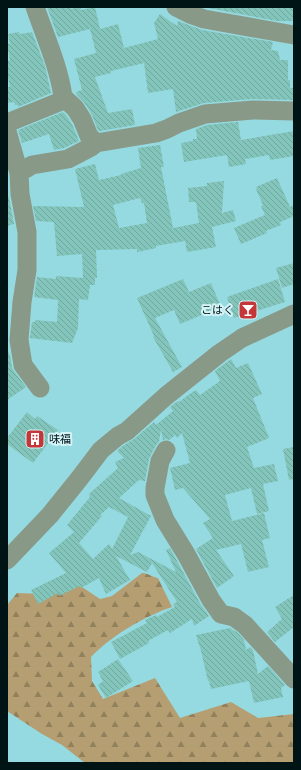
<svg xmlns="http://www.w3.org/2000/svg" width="301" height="770" viewBox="0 0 301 770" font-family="'Libre Baskerville','Noto Sans JP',serif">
	<defs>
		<pattern id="forest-firs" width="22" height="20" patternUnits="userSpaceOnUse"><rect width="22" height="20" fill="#b59e71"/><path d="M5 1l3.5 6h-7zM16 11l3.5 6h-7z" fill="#91805c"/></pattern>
		<pattern id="building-back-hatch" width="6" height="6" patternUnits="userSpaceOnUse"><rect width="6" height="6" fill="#83c5bb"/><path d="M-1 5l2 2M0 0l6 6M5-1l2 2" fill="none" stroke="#6fa8a0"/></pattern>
	</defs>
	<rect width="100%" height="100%" fill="#96dae1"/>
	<path fill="url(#forest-firs)" d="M 142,573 C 148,573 152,577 158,578 L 172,607 C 145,616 111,636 91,657 L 92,681 L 103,699 L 155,678 L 180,718 L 231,702 L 258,718 L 294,714 L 294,763 L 85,763 L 62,745 L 42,734 L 7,711 L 7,605 L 17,593 L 45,594 L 73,581 L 100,599 L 112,596 Z"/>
	<path fill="url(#building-back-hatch)" fill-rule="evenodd" d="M 47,7 L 70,7 L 71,9 L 80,7 L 81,10 L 95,7 L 100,29 L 118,24 L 124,48 L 158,39 L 154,23 L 160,14 L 177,26 L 178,21 L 202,30 L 273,42 L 271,50 L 278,51 L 280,60 L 288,60 L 288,80 L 290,80 L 290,88 L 294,88 L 294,100 L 252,99 L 204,103 L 176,112 L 173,89 L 148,93 L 144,63 L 111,71 L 111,73 L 95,77 L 108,113 L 132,109 L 135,125 L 100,131 L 98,130 L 91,113 L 84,102 L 77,95 L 76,92 L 82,90 L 74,59 L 96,53 L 90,29 L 58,37 Z
		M 203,7 L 294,7 L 294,21 L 277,21 Z
		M 19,32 L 20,34 L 32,32 L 45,66 L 51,93 L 18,107 L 18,105 L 15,105 L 14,102 L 8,103 L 7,96 L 7,87 L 10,87 L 7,72 L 7,61 L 10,60 L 7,44 L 10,44 L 8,34 Z
		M 63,112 L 66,115 L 72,124 L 79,141 L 64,148 L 54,150 L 49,134 L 22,143 L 18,130 Z
		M 238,122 L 241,140 L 294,131 L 294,156 L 270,160 L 269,155 L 245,159 L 246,164 L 229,167 L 227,155 L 184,162 L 181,143 L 193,141 L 193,139 L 197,139 L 196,129 L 207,125 Z
		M 160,145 L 164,167 L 161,167 L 173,228 L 199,223 L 196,202 L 189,202 L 188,188 L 207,186 L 207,183 L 224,181 L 222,213 L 233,210 L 236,221 L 212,227 L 216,247 L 187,252 L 185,241 L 156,246 L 156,248 L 137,252 L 137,249 L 96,250 L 97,278 L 95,278 L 95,285 L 90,285 L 88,300 L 79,299 L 78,328 L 72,343 L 30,338 L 32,322 L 35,322 L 35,320 L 57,322 L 58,300 L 34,297 L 37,277 L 56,279 L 56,276 L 83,278 L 82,254 L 57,256 L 54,222 L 36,221 L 33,206 L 84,207 L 75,169 L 95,164 L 99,180 L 121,175 L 121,174 L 141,168 L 138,148 ZM 140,198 L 142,203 L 144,203 L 147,223 L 119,228 L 113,205 Z
		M 277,178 L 290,207 L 294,205 L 294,216 L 280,222 L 281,225 L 266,231 L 267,233 L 241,244 L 234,228 L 265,215 L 261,206 L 263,205 L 256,189 L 257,189 L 256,187 Z
		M 7,197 L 9,197 L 14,224 L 7,226 Z
		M 294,263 L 294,284 L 282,288 L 276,268 Z
		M 183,279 L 189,292 L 211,283 L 221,307 L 180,324 L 174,310 L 155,318 L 182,367 L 173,372 L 153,337 L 154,336 L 137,298 Z
		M 278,279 L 285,302 L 234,318 L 227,297 Z
		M 7,350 L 10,355 L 12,367 L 14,371 L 26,387 L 7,400 Z
		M 231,359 L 236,368 L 248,363 L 262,394 L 253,398 L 269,438 L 247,447 L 254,468 L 274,464 L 278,481 L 263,484 L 269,511 L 257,514 L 251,488 L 225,495 L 232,521 L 264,513 L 270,538 L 262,540 L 269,567 L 248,572 L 241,544 L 216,550 L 234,576 L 217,588 L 196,549 L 213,538 L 203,523 L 210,519 L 183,488 L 175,490 L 170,468 L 190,463 L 182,433 L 177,438 L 175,435 L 169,440 L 166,439 L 163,440 L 161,429 L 159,442 L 156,445 L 149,459 L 145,481 L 139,480 L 119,498 L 151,516 L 130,555 L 138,552 L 176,572 L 166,550 L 170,548 L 201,605 L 209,616 L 194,626 L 192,619 L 170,633 L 168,630 L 148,641 L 149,643 L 120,659 L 111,642 L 147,623 L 145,620 L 156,615 L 157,617 L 175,607 L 173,604 L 177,602 L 152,563 L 147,572 L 116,556 L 130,580 L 106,594 L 99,578 L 81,588 L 80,586 L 59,596 L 58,593 L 38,604 L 31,590 L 66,573 L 49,553 L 74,532 L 67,525 L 90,497 L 89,494 L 118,468 L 115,462 L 124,458 L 117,451 L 124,445 L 134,439 L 154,422 L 156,425 L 173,411 L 170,407 L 178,401 L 179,402 L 191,393 L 196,390 L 200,395 L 220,381 L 215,371 ZM 109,507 L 128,517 L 112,549 L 109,544 L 93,559 L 79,543 L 102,516 L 100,515 Z
		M 27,412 L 35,419 L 37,416 L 58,430 L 33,463 L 7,444 L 7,438 Z
		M 294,447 L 294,479 L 289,480 L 283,449 Z
		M 294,595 L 294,627 L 275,642 L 267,632 L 282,619 L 275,607 Z
		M 230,628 L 238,633 L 244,640 L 246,650 L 250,647 L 253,650 L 258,674 L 268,666 L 285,685 L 281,688 L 283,697 L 254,703 L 249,681 L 211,689 L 209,681 L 208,681 L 201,651 L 196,635 Z
		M 118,659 L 133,681 L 106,698 L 98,685 L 103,681 L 98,672 Z"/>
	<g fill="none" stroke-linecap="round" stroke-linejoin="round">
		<path stroke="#899988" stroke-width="19" d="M 35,7 C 45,36 59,67 63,97 L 75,108 L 82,119 L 89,136 L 96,143 L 156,133 L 167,129 L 179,123 L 205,114 L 253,110 L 294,111
			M 176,7 L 190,14 L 204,19 L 294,35
			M 7,123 L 59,102 L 63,97
			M 7,131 L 19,173 L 20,194 L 27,232 L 27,270 L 22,302 L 19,340 L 23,365 L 40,388
			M 19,173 L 32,165 L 68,159 L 91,147 L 96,143
			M 166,450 L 160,461 L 155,488 L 155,495 L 165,520 L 186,554 L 211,600 L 221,614 L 234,617 L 245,625 L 294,679
			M 7,560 L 50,515 L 79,479 L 101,450 L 118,436 L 127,431 L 166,396 L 220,353 L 242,338 L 294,314"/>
	</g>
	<defs>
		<g id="bar-square" transform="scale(1)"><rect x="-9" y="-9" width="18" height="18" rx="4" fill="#c53639" stroke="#d4f4f8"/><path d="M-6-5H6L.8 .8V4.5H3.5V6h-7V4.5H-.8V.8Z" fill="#fff"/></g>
		<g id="building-square" transform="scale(1)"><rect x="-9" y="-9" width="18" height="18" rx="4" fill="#c53639" stroke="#d4f4f8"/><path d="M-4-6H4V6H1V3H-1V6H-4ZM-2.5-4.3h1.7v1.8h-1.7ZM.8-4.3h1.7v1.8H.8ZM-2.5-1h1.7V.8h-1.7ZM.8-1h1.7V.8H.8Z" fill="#fff"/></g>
	</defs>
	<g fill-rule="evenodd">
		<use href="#bar-square" x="248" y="310"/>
		<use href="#building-square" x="35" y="439"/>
	</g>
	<g text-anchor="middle" stroke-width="4" stroke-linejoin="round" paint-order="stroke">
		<g font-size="11" fill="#001315" stroke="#d4f4f8" text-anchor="end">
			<text x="234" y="314">こはく</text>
			<text x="49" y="443" text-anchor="start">味福</text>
		</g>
	</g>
	<rect width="301" height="770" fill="none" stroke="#001315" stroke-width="16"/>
</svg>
